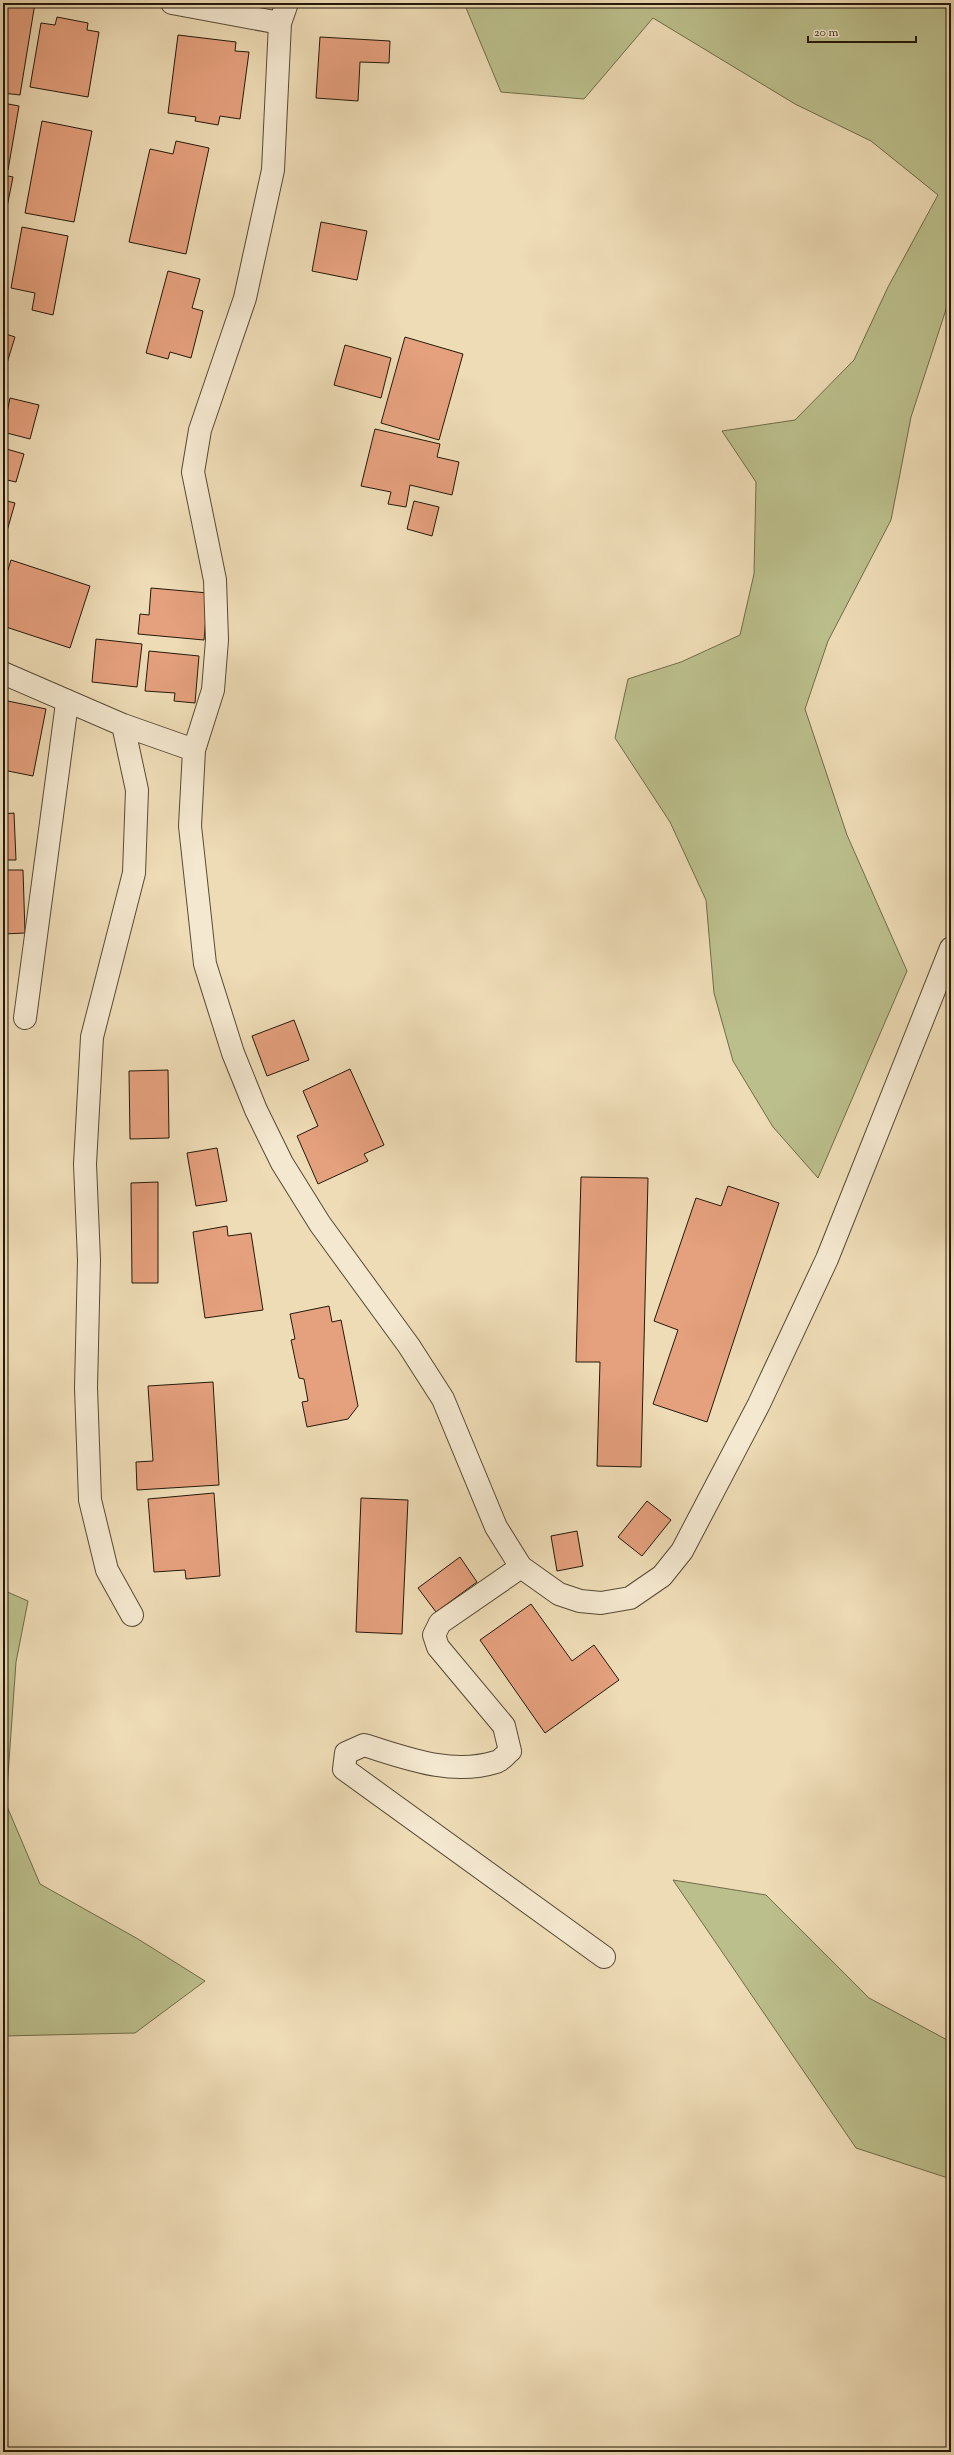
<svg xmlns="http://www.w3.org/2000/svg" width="954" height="2455" viewBox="0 0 954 2455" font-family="'Sorts Mill Goudy',serif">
	<rect width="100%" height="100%" fill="#eedcb6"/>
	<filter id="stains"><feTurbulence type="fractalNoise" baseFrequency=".005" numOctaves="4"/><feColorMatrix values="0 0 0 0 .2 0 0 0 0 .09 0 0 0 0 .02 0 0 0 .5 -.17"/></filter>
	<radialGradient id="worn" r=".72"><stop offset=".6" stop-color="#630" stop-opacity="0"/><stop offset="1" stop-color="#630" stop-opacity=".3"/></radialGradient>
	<path fill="#bbbf8c" stroke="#706c4a" d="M 464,3 L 945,3 L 951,37 L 951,294 L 911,417 L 891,520 L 828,641 L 805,709 L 847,835 L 907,971 L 818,1178 L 773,1127 L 733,1061 L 714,993 L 706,900 L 670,822 L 615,738 L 628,679 L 681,662 L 740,635 L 754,574 L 756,482 L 722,431 L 795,420 L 854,360 L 888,287 L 938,195 L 871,141 L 795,104 L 653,18 L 584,99 L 501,92 Z
		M 3,1590 L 28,1601 L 16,1662 L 6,1804 L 40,1884 L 138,1939 L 205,1981 L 135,2033 L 3,2036 Z
		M 673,1880 L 766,1895 L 869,1998 L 951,2042 L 951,2179 L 856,2148 Z"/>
	<path fill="#e5a07d" stroke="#241908" d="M 3,3 L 35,3 L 20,95 L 3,93 Z
		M 57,17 L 88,23 L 87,30 L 99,32 L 88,97 L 30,87 L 41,23 L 55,25 Z
		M 178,35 L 236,42 L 235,51 L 249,52 L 240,119 L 220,116 L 218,125 L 195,121 L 196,117 L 168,113 Z
		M 320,37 L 390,41 L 389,63 L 360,62 L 358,101 L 316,98 Z
		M 3,103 L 19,106 L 8,170 L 3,169 Z
		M 42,121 L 92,131 L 74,222 L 25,213 Z
		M 176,141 L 209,148 L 186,254 L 129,242 L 150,149 L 173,154 Z
		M 3,175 L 13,177 L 4,222 L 3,221 Z
		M 321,222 L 367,231 L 357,280 L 312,271 Z
		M 22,227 L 68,236 L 53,315 L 32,310 L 35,293 L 11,288 Z
		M 3,244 L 6,244 L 3,264 Z
		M 168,271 L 200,279 L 192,308 L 203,311 L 191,358 L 170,352 L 168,359 L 146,353 Z
		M 3,333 L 15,337 L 3,376 Z
		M 405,337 L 463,354 L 439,440 L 381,423 Z
		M 345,345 L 391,358 L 381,398 L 334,385 Z
		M 10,398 L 39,405 L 30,439 L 3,432 Z
		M 375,429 L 440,444 L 437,457 L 459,462 L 452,495 L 410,485 L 406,507 L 388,504 L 391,492 L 361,486 Z
		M 3,448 L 24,454 L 16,482 L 3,479 Z
		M 3,500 L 15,503 L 3,545 Z
		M 414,501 L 439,507 L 432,536 L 407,529 Z
		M 11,560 L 90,586 L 70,648 L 3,626 L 3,586 Z
		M 151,588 L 208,593 L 204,640 L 138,634 L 140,614 L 149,615 Z
		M 96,639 L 142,644 L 137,687 L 92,682 Z
		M 149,651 L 199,656 L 195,703 L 174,701 L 175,693 L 145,691 Z
		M 3,700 L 46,709 L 33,776 L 3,770 Z
		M 14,813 L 16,860 L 3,860 L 3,814 Z
		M 3,870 L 23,870 L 25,933 L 3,934 Z
		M 294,1020 L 309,1060 L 267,1076 L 252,1036 Z
		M 350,1069 L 384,1145 L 364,1154 L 368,1161 L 318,1184 L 297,1136 L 318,1126 L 303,1091 Z
		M 168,1070 L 169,1138 L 130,1139 L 129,1071 Z
		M 217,1148 L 227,1201 L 196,1206 L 187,1153 Z
		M 3,1160 L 6,1161 L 3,1187 Z
		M 581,1177 L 648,1178 L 641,1467 L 597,1466 L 600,1362 L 576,1362 Z
		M 158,1182 L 158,1283 L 132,1283 L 131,1183 Z
		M 728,1186 L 779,1203 L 707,1422 L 653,1404 L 678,1330 L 654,1321 L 696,1198 L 721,1206 Z
		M 227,1226 L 228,1236 L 251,1233 L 263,1310 L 205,1318 L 193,1232 Z
		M 329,1306 L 332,1322 L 341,1320 L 358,1406 L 348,1419 L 307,1427 L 302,1402 L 308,1401 L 304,1379 L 299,1378 L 291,1340 L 295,1339 L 290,1314 Z
		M 213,1382 L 219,1485 L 137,1490 L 136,1462 L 153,1461 L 148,1386 Z
		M 214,1493 L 220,1576 L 186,1579 L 185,1570 L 154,1572 L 148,1499 Z
		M 361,1498 L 408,1500 L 402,1634 L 356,1632 Z
		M 647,1501 L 671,1520 L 642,1556 L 618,1537 Z
		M 577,1531 L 583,1566 L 557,1571 L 551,1536 Z
		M 460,1557 L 477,1582 L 436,1612 L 418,1588 Z
		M 531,1604 L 572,1661 L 594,1645 L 619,1680 L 545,1733 L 480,1640 Z"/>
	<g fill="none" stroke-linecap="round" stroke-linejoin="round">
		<g stroke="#564a34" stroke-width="24">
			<path id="street" d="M 172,3 L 280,23
				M 3,673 L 123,725 L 194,750 L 190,826 L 205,964 L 233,1053 L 256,1110 L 282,1163 L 320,1224 L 409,1346 L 443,1399 L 496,1527 L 521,1567 L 559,1594 L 580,1601 L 601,1603 L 630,1598 L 662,1576 L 682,1551 L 759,1404 L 827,1259 L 951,948
				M 123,725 L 137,790 L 134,873 L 92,1037 L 85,1164 L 89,1260 L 86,1388 L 90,1500 L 107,1570 L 132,1615
				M 194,750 L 213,690 L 217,640 L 215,580 L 193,472 L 200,430 L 245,298 L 273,170 L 280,23 L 287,3
				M 25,1018 L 67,703
				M 521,1567 L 440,1623 L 434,1635 L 438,1647 L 504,1726 L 510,1751 C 506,1754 501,1761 496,1762 C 451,1776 406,1758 364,1745 L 346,1753 L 344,1769 L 604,1957"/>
		</g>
		<use href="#street" stroke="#f4e8d0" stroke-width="22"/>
	</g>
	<rect width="954" height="2455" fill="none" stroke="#eedcb6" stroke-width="16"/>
	<rect x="4" y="4" width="946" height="2447" fill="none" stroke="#241908" stroke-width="2"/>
	<rect x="8" y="8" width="938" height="2439" fill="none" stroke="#241908"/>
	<path d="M808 36v6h108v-6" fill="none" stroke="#241908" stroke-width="2"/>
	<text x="814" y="36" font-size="12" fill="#241908" stroke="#f4e8d0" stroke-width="3" paint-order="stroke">20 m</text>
	<rect width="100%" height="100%" filter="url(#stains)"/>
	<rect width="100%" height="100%" fill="url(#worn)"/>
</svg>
